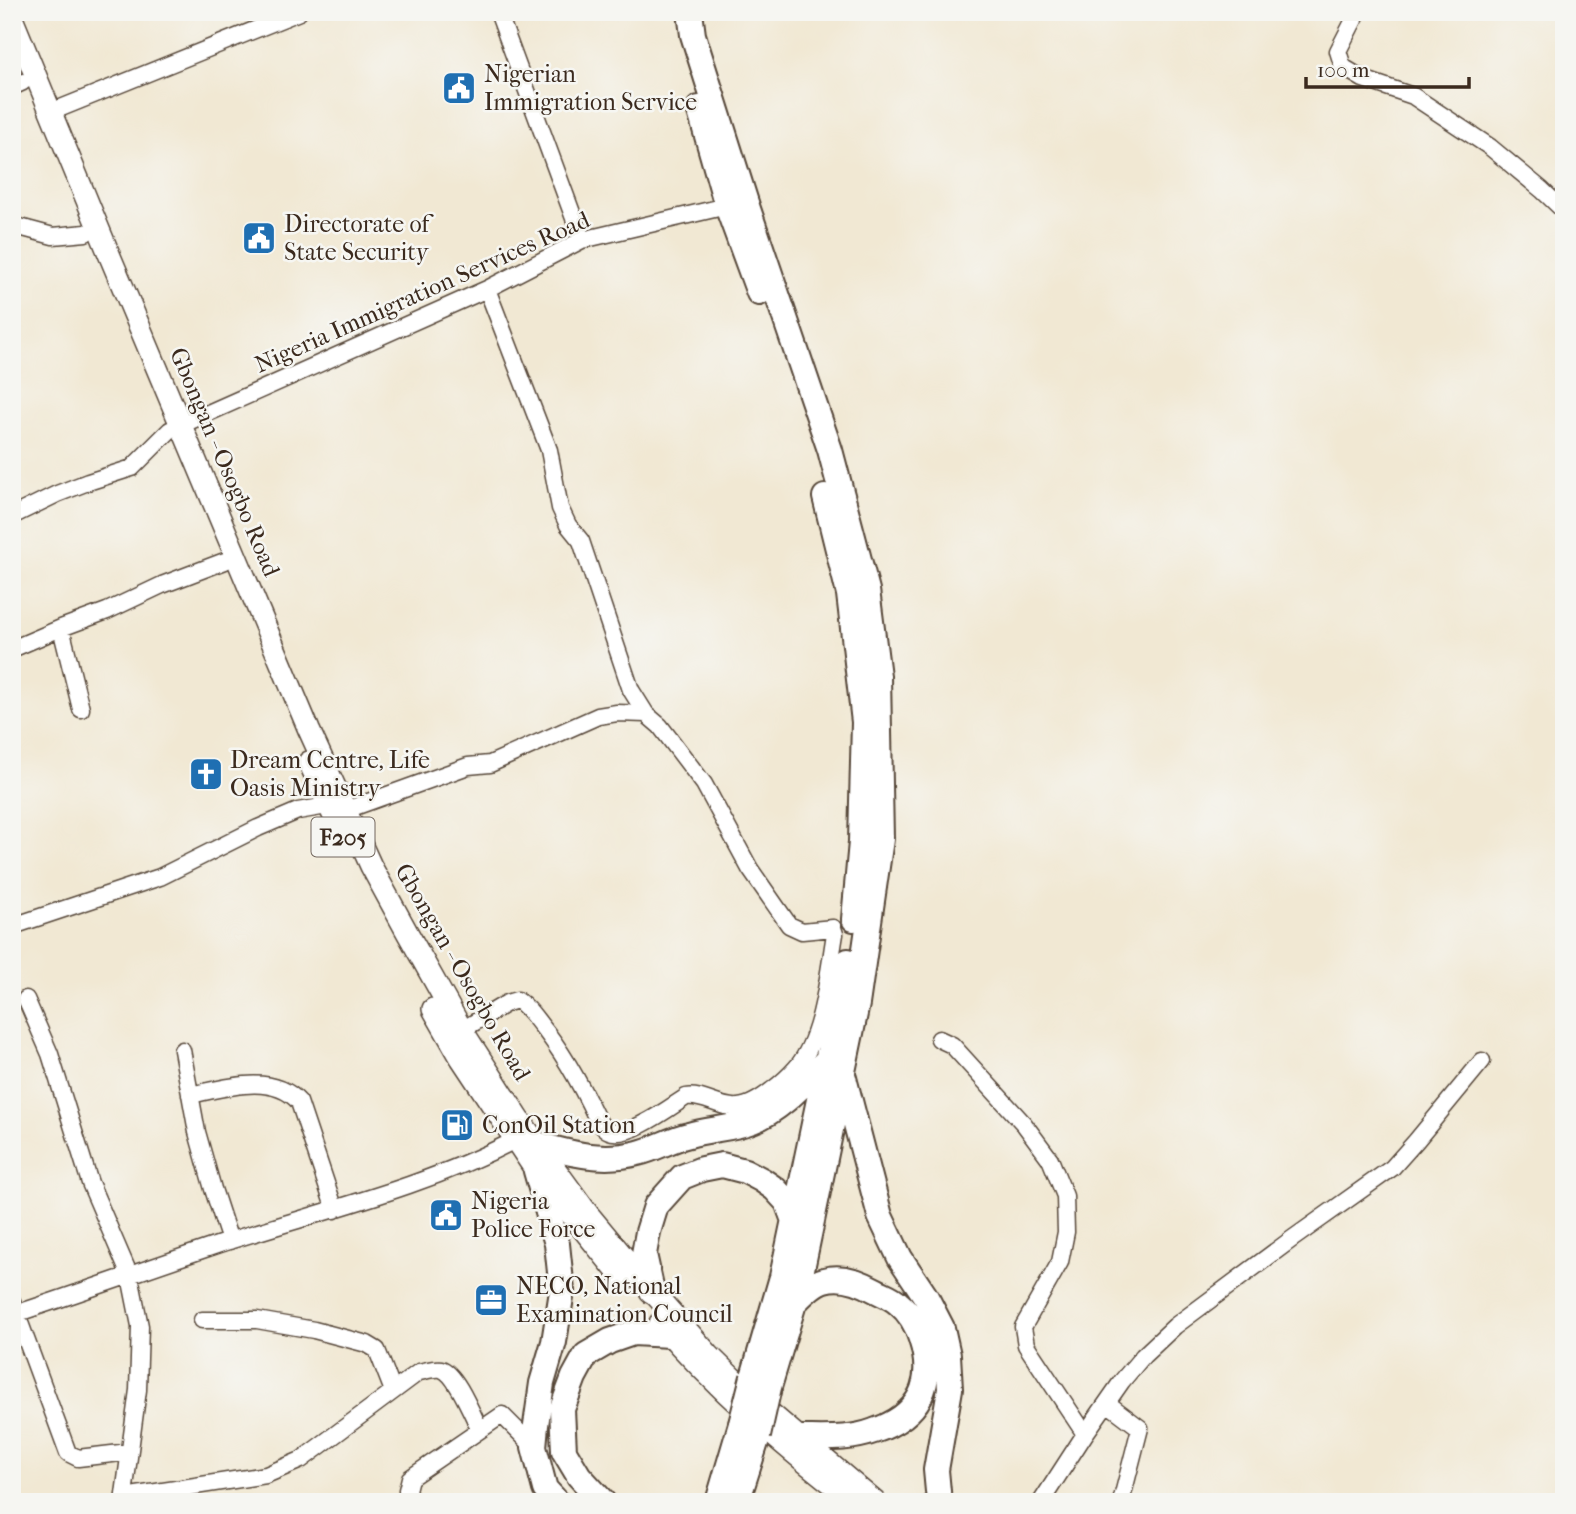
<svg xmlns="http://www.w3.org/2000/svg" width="1576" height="1514" viewBox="0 0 1576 1514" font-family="'IM FELL French Canon',serif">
	<rect width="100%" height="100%" fill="#f6f6f2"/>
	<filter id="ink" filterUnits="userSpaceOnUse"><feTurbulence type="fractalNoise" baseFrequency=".0143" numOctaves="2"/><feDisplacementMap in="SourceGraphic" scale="14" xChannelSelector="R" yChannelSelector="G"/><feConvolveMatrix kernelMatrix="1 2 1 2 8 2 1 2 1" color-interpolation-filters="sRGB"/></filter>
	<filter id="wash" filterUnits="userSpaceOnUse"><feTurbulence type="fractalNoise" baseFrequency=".00686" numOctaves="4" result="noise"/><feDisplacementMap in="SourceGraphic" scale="28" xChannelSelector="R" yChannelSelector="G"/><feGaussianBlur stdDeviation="1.57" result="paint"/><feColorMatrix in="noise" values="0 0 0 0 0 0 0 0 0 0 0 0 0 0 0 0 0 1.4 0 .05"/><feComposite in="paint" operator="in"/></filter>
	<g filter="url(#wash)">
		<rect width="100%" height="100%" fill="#f1e8d3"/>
	</g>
	<g filter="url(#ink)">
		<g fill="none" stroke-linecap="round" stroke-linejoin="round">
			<g stroke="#564639" stroke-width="19">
				<path id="minor" d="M 498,12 L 582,240
					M 1358,12 L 1338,51 L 1343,67 L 1363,79 L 1413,96 L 1490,147 L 1542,190 L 1564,211
					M 12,87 L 23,82
					M 51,112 L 299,12
					M 12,225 L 53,236 L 86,233
					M 12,516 L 57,494 L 88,482 L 132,468 L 170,430 L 487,289 L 582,240 L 727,206
					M 61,628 L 81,709
					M 12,649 L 61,628 L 107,611 L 162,585 L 225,561
					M 346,810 L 468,766 L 490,764 L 598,716 L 617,713 L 646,714
					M 12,923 L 19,924 L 160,877 L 258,828 L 298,811 L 327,806
					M 26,999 L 50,1054 L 90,1183 L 130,1276 L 140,1326 L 138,1390 L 123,1502
					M 462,1030 L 507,1003 L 517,1000 C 527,1006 533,1015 540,1024 C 564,1053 581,1085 597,1119 C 600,1123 603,1129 609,1131 C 628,1139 669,1108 686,1097 C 703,1094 720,1109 738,1107 C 751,1106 762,1098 772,1090 C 780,1084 789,1076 796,1068 C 823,1038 828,974 835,934 L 833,928 L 802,931 L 789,925 L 750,869 L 704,784 L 660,726 L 646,714 L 631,690 L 581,541 L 568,525 L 560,508 L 549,450 L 487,289
					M 939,1039 L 952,1045 L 1024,1124 L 1050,1159 L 1065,1196 L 1066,1232 L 1060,1262 L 1023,1327 L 1026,1345 L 1085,1434
					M 182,1050 L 197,1132 L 213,1189 L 230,1241
					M 190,1095 C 224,1088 273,1072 299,1102 L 335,1210
					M 12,1301 L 68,1453 L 78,1458 L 129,1452
					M 12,1315 C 85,1291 157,1265 229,1241 C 326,1210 425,1187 515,1140
					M 202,1320 L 257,1320 L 314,1330 L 367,1344 L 377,1350 L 393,1391
					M 1107,1403 L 1140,1428 L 1121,1502
					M 124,1497 L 266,1475 L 301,1460 L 419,1372 C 425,1371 434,1368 441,1369 C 456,1373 473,1416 480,1430
					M 412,1502 L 407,1490 L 410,1478 L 502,1415 L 534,1447
					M 1041,1502 L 1085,1434 L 1122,1381 L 1143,1356 L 1175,1326 L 1292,1239 L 1392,1168 L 1416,1141 L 1482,1061"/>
			</g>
			<g stroke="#564639" stroke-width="24">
				<path id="major" d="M 12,18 L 109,254 L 309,730 L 371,866 L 407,932 L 462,1030 L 519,1119 L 537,1144 L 588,1214 L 652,1291 L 709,1355 L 756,1401 L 875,1502
					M 309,762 L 345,841
					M 433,1009 L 461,1058 L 536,1171 L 624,1280
					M 660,1323 C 716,1389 782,1445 850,1498"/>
			</g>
			<g stroke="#564639" stroke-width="28">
				<path id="highway" d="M 690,12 L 693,35 L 748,209 L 830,450 L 867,590 L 878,676 L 881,839 L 857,1004 L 797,1293 L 769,1387
					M 699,108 L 727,206 L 759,293
					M 825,497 L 849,594 L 864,722 L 861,842 L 854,919
					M 844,1078 L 880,1216 L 900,1258 L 926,1297 L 942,1328 L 948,1355 L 950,1389 L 936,1470 L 939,1502
					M 537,1144 C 571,1154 603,1162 638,1153 C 655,1149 671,1139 689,1135 C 709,1129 732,1129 752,1121 C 781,1110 805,1082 827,1060
					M 536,1171 L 557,1244 L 562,1291 L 554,1342 L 542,1383 L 536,1425 L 534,1447 L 545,1489 L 557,1502
					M 652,1291 L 644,1254 L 648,1232 L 656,1206 L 682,1177 L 702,1169 L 722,1165 L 745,1171 L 762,1180 L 775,1189 L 787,1202 L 794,1221
					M 794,1303 C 802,1295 813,1283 824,1280 C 841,1275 859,1281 875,1290 C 882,1294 892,1297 898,1303 C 909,1312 917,1325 921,1339 C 936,1384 919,1416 874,1431 C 850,1440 825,1438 800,1438
					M 753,1377 L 782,1277 L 848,961
					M 603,1502 L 579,1476 L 564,1451 L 562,1409 L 574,1377 L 586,1355 L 610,1341 L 633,1333 L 670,1335
					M 718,1502 L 741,1424
					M 737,1502 L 758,1436"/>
			</g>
			<use href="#minor" stroke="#fff" stroke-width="16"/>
			<use href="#major" stroke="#fff" stroke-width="21"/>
			<use href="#highway" stroke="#fff" stroke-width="24"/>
			<g stroke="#564639" stroke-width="28" stroke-linecap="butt">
				<path id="highway-bridge" d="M 741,1424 L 753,1377
					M 758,1436 L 769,1387"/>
			</g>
			<use href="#highway-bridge" stroke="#fff" stroke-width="24"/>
		</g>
	</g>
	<defs>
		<g id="civic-square" transform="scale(1.75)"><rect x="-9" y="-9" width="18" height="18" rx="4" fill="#1f6fb2" stroke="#f6f6f2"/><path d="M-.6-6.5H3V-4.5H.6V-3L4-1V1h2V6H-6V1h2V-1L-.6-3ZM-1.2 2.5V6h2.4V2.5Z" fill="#fff"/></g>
		<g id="church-square" transform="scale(1.75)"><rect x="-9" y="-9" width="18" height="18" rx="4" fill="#1f6fb2" stroke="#f6f6f2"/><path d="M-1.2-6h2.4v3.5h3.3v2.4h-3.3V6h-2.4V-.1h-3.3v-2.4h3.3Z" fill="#fff"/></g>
		<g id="fuel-square" transform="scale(1.75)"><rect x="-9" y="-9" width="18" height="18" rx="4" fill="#1f6fb2" stroke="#f6f6f2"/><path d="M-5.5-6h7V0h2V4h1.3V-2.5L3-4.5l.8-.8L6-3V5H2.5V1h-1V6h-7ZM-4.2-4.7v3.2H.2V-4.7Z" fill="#fff"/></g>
		<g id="office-square" transform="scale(1.75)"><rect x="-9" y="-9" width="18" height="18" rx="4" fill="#1f6fb2" stroke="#f6f6f2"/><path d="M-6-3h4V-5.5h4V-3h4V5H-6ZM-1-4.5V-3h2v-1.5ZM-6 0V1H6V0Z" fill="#fff"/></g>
	</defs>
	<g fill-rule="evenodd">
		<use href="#civic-square" x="459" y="88"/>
		<use href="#civic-square" x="259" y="238"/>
		<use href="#church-square" x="206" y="774"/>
		<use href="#fuel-square" x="457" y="1125"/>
		<use href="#civic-square" x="446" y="1215"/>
		<use href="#office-square" x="491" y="1300"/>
	</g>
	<g text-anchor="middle" stroke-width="5" stroke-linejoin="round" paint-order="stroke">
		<rect fill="#f6f6f2" stroke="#73675e" stroke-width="2" x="311.5" y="817.5" width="63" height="39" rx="5"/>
		<g font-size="23" font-weight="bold" fill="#3b2a1e">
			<text x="343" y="845">F205</text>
		</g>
		<g font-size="24" fill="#3b2a1e" stroke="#f6f6f2" text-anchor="start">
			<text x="484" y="82">Nigerian<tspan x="484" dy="28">Immigration Service</tspan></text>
			<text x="284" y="232">Directorate of<tspan x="284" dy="28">State Security</tspan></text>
			<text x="230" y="768">Dream Centre, Life<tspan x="230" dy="28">Oasis Ministry</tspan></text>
			<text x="482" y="1133">ConOil Station</text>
			<text x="471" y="1209">Nigeria<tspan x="471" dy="28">Police Force</tspan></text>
			<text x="516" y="1294">NECO, National<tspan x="516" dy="28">Examination Council</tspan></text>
		</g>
		<g font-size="24" fill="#3b2a1e" stroke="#f6f6f2">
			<text transform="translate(422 292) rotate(-24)" y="8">Nigeria Immigration Services Road</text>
			<text transform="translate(225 462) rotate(67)" y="8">Gbongan - Osogbo Road</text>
			<text transform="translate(463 972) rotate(60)" y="8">Gbongan - Osogbo Road</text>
		</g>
	</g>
	<rect width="1576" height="1514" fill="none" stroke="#f6f6f2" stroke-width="42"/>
	<path d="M1306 77v10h163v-10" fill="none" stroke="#3b2a1e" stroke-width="3.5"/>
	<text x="1317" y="77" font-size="21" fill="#3b2a1e" stroke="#f6f6f2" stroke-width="5" paint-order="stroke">100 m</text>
</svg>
